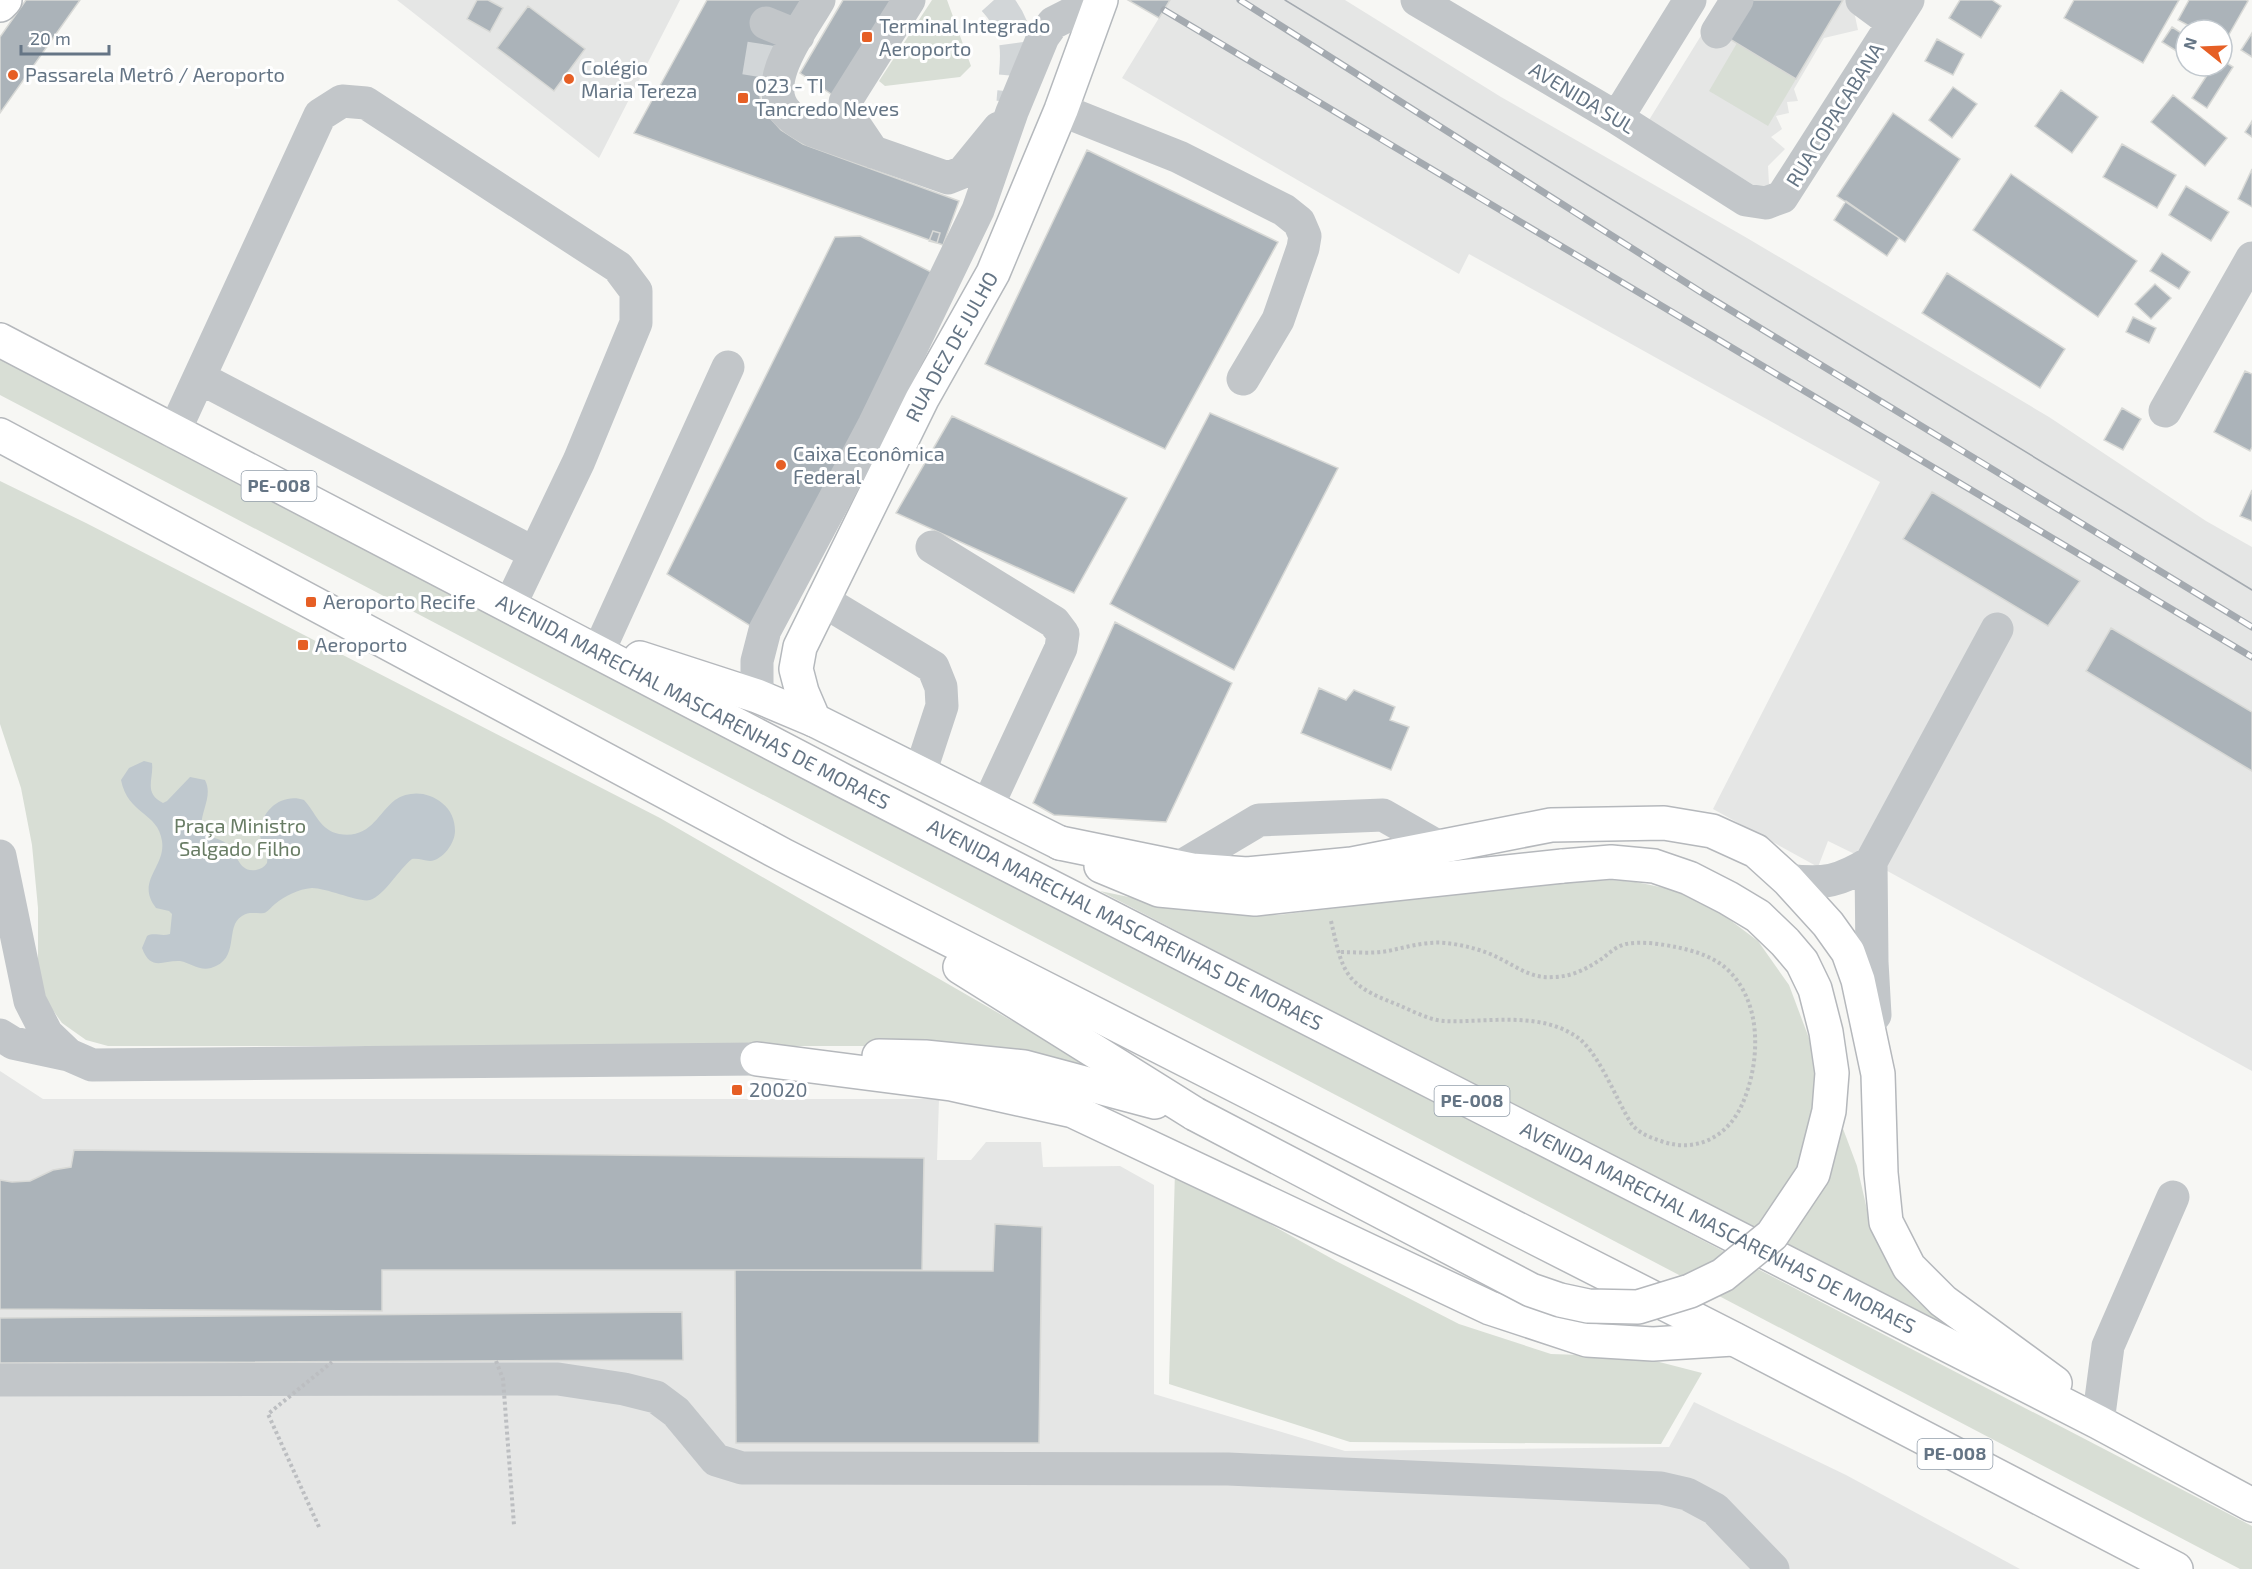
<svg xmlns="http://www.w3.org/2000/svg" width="2252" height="1569" viewBox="0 0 2252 1569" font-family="'Exo 2',sans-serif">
	<rect width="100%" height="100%" fill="#f7f7f4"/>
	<path fill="#e5e6e5" d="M 397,0 L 680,0 L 599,158 Z
		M 1170,0 L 1345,0 L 1501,97 L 1747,238 L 2049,417 L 2206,521 L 2252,547 L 2252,1071 L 1871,862 L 1828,841 L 1818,867 L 1713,809 L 1880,482 L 1469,254 L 1459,274 L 1122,78 Z
		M 1723,0 L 1866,0 L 1855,16 L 1858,30 L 1824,38 L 1794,89 L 1798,101 L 1787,102 L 1789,113 L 1776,116 L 1782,129 L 1771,137 L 1785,149 L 1768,166 L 1769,184 L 1763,188 L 1755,186 L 1649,120 Z
		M 0,1071 L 43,1099 L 939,1099 L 937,1160 L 971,1160 L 986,1142 L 1041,1142 L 1043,1167 L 1120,1166 L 1154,1185 L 1154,1394 L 1345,1451 L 1669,1447 L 1694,1402 L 1846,1475 L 2020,1569 L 0,1569 Z"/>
	<path fill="#d8ded5" d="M 932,0 L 947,0 L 971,66 L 960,77 L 885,86 L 879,81 Z
		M 1737,43 L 1796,79 L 1768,126 L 1709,91 Z
		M 0,355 L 2252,1526 L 2252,1569 L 2240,1569 L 0,395 Z
		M 0,481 L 86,523 L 660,818 L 1007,1018 L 1111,1075 L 877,1046 L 108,1046 L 86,1040 L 62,1023 L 47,1002 L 38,979 L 38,908 L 32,845 L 21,788 L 0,724 Z
		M 1611,880 L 1636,882 L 1679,891 L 1718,911 L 1758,941 L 1789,985 L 1857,1166 L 1871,1227 L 1890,1267 L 1917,1301 L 1976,1345 L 1100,891 L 1167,905 L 1222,912 L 1278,915 L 1532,884 Z
		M 1175,1171 L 1336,1261 L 1459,1324 L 1551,1354 L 1640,1357 L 1702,1373 L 1661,1444 L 1350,1442 L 1169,1384 Z"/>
	<path fill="#bfc8ce" d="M 144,761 L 152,763 C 154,779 143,793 163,803 L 167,801 L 190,777 L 205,780 C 214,797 198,814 202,832 C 210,839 219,837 227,844 C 238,853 238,873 256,870 C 261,869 264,867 267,863 C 269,851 259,843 260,831 C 262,809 283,793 304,800 C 316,813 320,830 339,834 C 371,839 377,814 395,800 C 410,790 429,792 442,803 C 451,810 455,820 455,831 C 455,843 443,860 430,861 C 424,861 419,858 412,859 C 399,869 384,896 370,900 C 360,903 327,888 312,888 C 298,889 285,896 275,904 C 271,907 268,912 264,913 C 256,914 249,911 242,916 C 224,927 241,959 211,968 C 199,971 191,963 180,961 C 163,960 151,972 142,948 L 147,936 C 154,932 162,937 170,934 L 172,914 L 169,911 L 156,908 C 135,881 166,867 162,841 C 158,812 128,815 121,780 L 129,768 Z"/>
	<path fill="#abb3b9" stroke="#d8d9d6" stroke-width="1.5" d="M 26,0 L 80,0 L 0,113 L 0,37 Z
		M 477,0 L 488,0 L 503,8 L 490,32 L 467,19 Z
		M 707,0 L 803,0 L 762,70 L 758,84 L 762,109 L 781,130 L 803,144 L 959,201 L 943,245 L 634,133 Z
		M 843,0 L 904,0 L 840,100 L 800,73 Z
		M 1128,0 L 1170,0 L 1159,18 Z
		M 1744,0 L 1843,0 L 1796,79 L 1723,35 Z
		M 1960,0 L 1992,0 L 2001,6 L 1981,38 L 1949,18 Z
		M 2074,0 L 2179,0 L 2143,63 L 2064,18 Z
		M 2189,0 L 2246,0 L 2248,1 L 2223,45 L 2222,30 L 2197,30 L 2178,20 Z
		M 528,6 L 585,49 L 554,91 L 497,48 Z
		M 2172,27 L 2186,36 L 2186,57 L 2162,42 Z
		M 2252,33 L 2252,57 L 2241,50 Z
		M 1937,39 L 1964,54 L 1953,75 L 1925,61 Z
		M 2222,60 L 2233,67 L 2207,108 L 2192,98 L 2213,66 L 2222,66 Z
		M 1953,87 L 1977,104 L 1952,138 L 1929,120 Z
		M 2061,90 L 2098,117 L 2072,153 L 2035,126 Z
		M 2173,95 L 2227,138 L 2205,166 L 2151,122 Z
		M 1893,113 L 1960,159 L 1905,242 L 1837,196 Z
		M 2252,121 L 2252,137 L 2245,132 Z
		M 2122,144 L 2176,175 L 2157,208 L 2103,177 Z
		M 1087,150 L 1278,242 L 1165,449 L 985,364 Z
		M 2252,169 L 2252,207 L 2238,199 Z
		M 2011,174 L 2137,261 L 2098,317 L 1973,230 Z
		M 2186,186 L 2229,212 L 2211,241 L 2169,215 Z
		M 1846,201 L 1899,238 L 1887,256 L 1834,220 Z
		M 933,231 L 940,233 L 937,243 L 929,241 Z
		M 860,236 L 937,275 L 757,630 L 667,574 L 835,237 Z
		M 2162,253 L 2190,272 L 2179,289 L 2150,271 Z
		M 1947,273 L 2065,349 L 2040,388 L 1922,313 Z
		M 2155,284 L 2171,298 L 2151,319 L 2135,304 Z
		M 2133,317 L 2156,328 L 2149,343 L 2126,332 Z
		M 2245,371 L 2252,374 L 2252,447 L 2250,451 L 2214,432 Z
		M 2122,408 L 2141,419 L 2123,450 L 2104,440 Z
		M 1210,413 L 1338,468 L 1234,670 L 1110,604 Z
		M 952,416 L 1127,498 L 1074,593 L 896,513 Z
		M 2252,490 L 2252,521 L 2240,516 Z
		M 1932,492 L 2080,581 L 2048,626 L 1903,539 Z
		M 1115,622 L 1232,683 L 1166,822 L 1054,815 L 1033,803 Z
		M 2111,628 L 2252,712 L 2252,771 L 2086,671 Z
		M 1319,688 L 1346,700 L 1354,690 L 1395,707 L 1390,720 L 1409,727 L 1391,770 L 1301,733 Z
		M 74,1150 L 924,1158 L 922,1270 L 382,1270 L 382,1311 L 0,1309 L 0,1180 L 12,1182 L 30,1181 L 53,1170 L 71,1167 Z
		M 995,1224 L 1042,1227 L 1039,1443 L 736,1443 L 735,1270 L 993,1271 Z
		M 682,1312 L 683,1360 L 0,1363 L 0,1318 Z"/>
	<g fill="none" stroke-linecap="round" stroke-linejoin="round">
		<path stroke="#d2d6d8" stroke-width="33" stroke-dasharray="33 16" stroke-linecap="butt" d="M 994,0 C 1025,34 1016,60 1013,102
			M 745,58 L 782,64"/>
		<g stroke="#b5b9bd" stroke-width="36">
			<g id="major">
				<path d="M 0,5 L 5,0"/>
				<path id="s1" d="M 1060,843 L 814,720 L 802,692 L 796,669 L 800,647 L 922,399 L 993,273 L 1061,110 L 1101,0"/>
			</g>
		</g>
		<g stroke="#b5b8bc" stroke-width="36">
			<g id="highway">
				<path id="s2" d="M 0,340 L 844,781 L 2098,1422 L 2252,1505"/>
				<path d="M 0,435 L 783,855 L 1734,1339 L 2176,1569"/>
				<path d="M 640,658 L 757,696 L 814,720"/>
				<path d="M 1060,843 L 1192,870 L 1247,874 L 1352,864 L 1551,825 L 1664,823 L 1712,831 L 1756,851 L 1788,880 L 1828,924 L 1848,952 L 1858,980 L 1878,1074 L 1881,1173 L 1886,1222 L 1909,1267 L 1943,1301 L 2055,1383"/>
				<path d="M 1101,866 L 1159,890 L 1255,899 L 1563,866"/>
				<path d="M 960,967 L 1195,1114"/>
				<path d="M 879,1056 L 925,1057 L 1024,1067 L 1155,1102"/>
				<path d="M 757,1059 L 951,1084 L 1073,1111 L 1490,1308 L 1587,1340 L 1653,1344 L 1733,1339"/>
			</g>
		</g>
		<path stroke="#bcbec1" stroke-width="4" stroke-dasharray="3 3" stroke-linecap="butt" d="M 1331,921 C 1343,973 1344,984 1396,1004 C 1411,1010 1428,1020 1444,1021 C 1486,1023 1535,1011 1574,1035 C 1599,1050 1616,1101 1633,1126 C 1641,1134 1651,1138 1661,1141 C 1697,1154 1730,1136 1744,1100 C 1760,1060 1762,1004 1729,971 C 1715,957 1695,951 1676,947 C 1661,944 1641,941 1626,944 C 1617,946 1610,952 1603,958 C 1588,968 1572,977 1553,977 C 1532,979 1517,967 1499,958 C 1483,950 1464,945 1446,943 C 1426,941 1407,947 1388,951 C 1372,954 1354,952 1338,952"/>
		<path stroke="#c2c6c9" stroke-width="33" d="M 819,0 C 804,27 758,84 787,113 C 794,121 805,126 814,131 L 948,178 L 963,172 L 999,128
			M 1417,0 L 1617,118 L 1746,200 L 1766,203 L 1782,197 L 1908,0
			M 1862,0 L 1893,23
			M 766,23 L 798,36
			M 1717,32 L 1737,0
			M 1061,110 L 1179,157 L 1284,210 L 1299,222 L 1305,236 L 1303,248 L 1278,320 L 1243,379
			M 1617,118 L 1690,0
			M 873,152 L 846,112 L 845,102 L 909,0
			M 200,378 L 534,553
			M 2165,411 L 2252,258
			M 174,432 L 320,115 L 342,101 L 366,103 L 618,267 L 636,291 L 636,323 L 579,461 L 510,605
			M 932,547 L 1054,622 L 1063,634 L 1061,648 L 987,807
			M 822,600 L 933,667 L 941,687 L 942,706 L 920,773
			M 601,646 L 728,367
			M 757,696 L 757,661 L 765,630 L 874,425 L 978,210 L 1012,112 L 1043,37 L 1053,23 L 1098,0
			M 0,856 L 30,1001 L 47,1034 L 69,1055 L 92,1065 L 757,1059
			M 1871,862 L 1997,629
			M 1180,867 L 1259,820 L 1383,815 L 1439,847
			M 1788,880 C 1824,885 1840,881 1871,862 L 1872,962 L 1875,1015
			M 0,1035 L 13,1043 L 69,1055
			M 0,1380 L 558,1379 L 624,1389 L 656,1397 L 676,1412 L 716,1460 L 742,1468 L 1228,1469 L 1661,1488 L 1687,1494 L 1715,1509 L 1773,1569
			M 2098,1422 L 2108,1346 L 2173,1197"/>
		<use href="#major" stroke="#fff" stroke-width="33"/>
		<use href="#highway" stroke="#fff" stroke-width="33"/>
		<path stroke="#a4aab0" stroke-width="1.5" d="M 1285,0 L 2252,590"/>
		<g stroke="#a4aab0" stroke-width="7">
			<path id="rail" d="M 1240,0 L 1704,294 L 2252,627
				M 1164,10 L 2252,657"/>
		</g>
		<use href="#rail" stroke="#fff" stroke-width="4.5" stroke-dasharray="14" stroke-linecap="butt"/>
		<g stroke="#b5b8bc" stroke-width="36" stroke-linecap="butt">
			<path id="highway-bridge" d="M 1195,1114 L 1531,1290 L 1560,1300 L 1588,1306 L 1638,1307 L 1690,1291 L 1723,1275 L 1772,1235 L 1813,1174 L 1829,1111 L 1832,1073 L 1826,1032 L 1815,989 L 1802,962 L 1785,942 L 1758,916 L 1728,898 L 1689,878 L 1654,866 L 1611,862 L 1563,866"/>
		</g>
		<path stroke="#bcbec1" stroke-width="4" stroke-dasharray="3 3" stroke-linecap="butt" d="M 496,1361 L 503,1379 L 514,1525
			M 319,1527 L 268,1414 L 332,1362"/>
		<use href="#highway-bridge" stroke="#fff" stroke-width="33"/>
	</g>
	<g fill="#e65f25" stroke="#fff" stroke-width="2">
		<rect x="861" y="31" width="12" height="12" rx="3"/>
		<circle cx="13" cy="75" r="6"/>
		<circle cx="569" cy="79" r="6"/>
		<rect x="737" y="92" width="12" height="12" rx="3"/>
		<circle cx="781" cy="465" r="6"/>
		<rect x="305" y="596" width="12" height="12" rx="3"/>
		<rect x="297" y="639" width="12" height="12" rx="3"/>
		<rect x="731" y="1084" width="12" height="12" rx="3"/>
	</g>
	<g text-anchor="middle" stroke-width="6" stroke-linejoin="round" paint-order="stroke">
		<g fill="#fff" stroke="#939eaa" stroke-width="1.5">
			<rect x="241.5" y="471" width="75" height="30" rx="4.5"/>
			<rect x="1434.5" y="1086" width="75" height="30" rx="4.5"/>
			<rect x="1917.5" y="1439" width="75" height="30" rx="4.5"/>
		</g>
		<g font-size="18" font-weight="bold" fill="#657585">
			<text x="279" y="492">PE-008</text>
			<text x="1472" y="1107">PE-008</text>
			<text x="1955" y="1460">PE-008</text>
		</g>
		<g font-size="20" fill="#657585" stroke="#fff" text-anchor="start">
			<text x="879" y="33">Terminal Integrado<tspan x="879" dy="23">Aeroporto</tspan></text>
			<text x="581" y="75">Colégio<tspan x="581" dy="23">Maria Tereza</tspan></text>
			<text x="25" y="82">Passarela Metrô / Aeroporto</text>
			<text x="755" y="93">023 - TI<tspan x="755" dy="23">Tancredo Neves</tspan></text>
			<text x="793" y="461">Caixa Econômica<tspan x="793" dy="23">Federal</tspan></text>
			<text x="323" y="609">Aeroporto Recife</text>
			<text x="315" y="652">Aeroporto</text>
			<text x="749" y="1097">20020</text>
		</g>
		<g font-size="20" fill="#657585" stroke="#fff">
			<text transform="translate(1582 98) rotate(31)" y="7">AVENIDA SUL</text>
			<text transform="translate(1835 115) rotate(-58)" y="7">RUA COPACABANA</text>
			<text dy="7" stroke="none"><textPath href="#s1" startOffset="688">RUA DEZ DE JULHO</textPath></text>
			<text dy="7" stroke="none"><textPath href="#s2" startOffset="782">AVENIDA MARECHAL MASCARENHAS DE MORAES</textPath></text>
			<text dy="7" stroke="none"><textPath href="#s2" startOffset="1268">AVENIDA MARECHAL MASCARENHAS DE MORAES</textPath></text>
			<text dy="7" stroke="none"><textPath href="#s2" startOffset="1934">AVENIDA MARECHAL MASCARENHAS DE MORAES</textPath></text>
		</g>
		<g font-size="20" fill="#687c64" stroke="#fff">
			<text x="240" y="833">Praça Ministro<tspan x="240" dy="23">Salgado Filho</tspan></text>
		</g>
	</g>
	<g transform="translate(2204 48) rotate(288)"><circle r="28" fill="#ffffff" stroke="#c1c8ce" stroke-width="1.5"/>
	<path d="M0-4.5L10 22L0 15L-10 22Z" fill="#e65f25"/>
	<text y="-9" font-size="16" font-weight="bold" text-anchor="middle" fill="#657585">N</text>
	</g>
	<path d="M21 45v9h88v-9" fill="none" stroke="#657585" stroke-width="3"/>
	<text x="30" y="45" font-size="18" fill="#657585" stroke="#ffffff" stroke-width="4.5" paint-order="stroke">20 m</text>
</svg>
